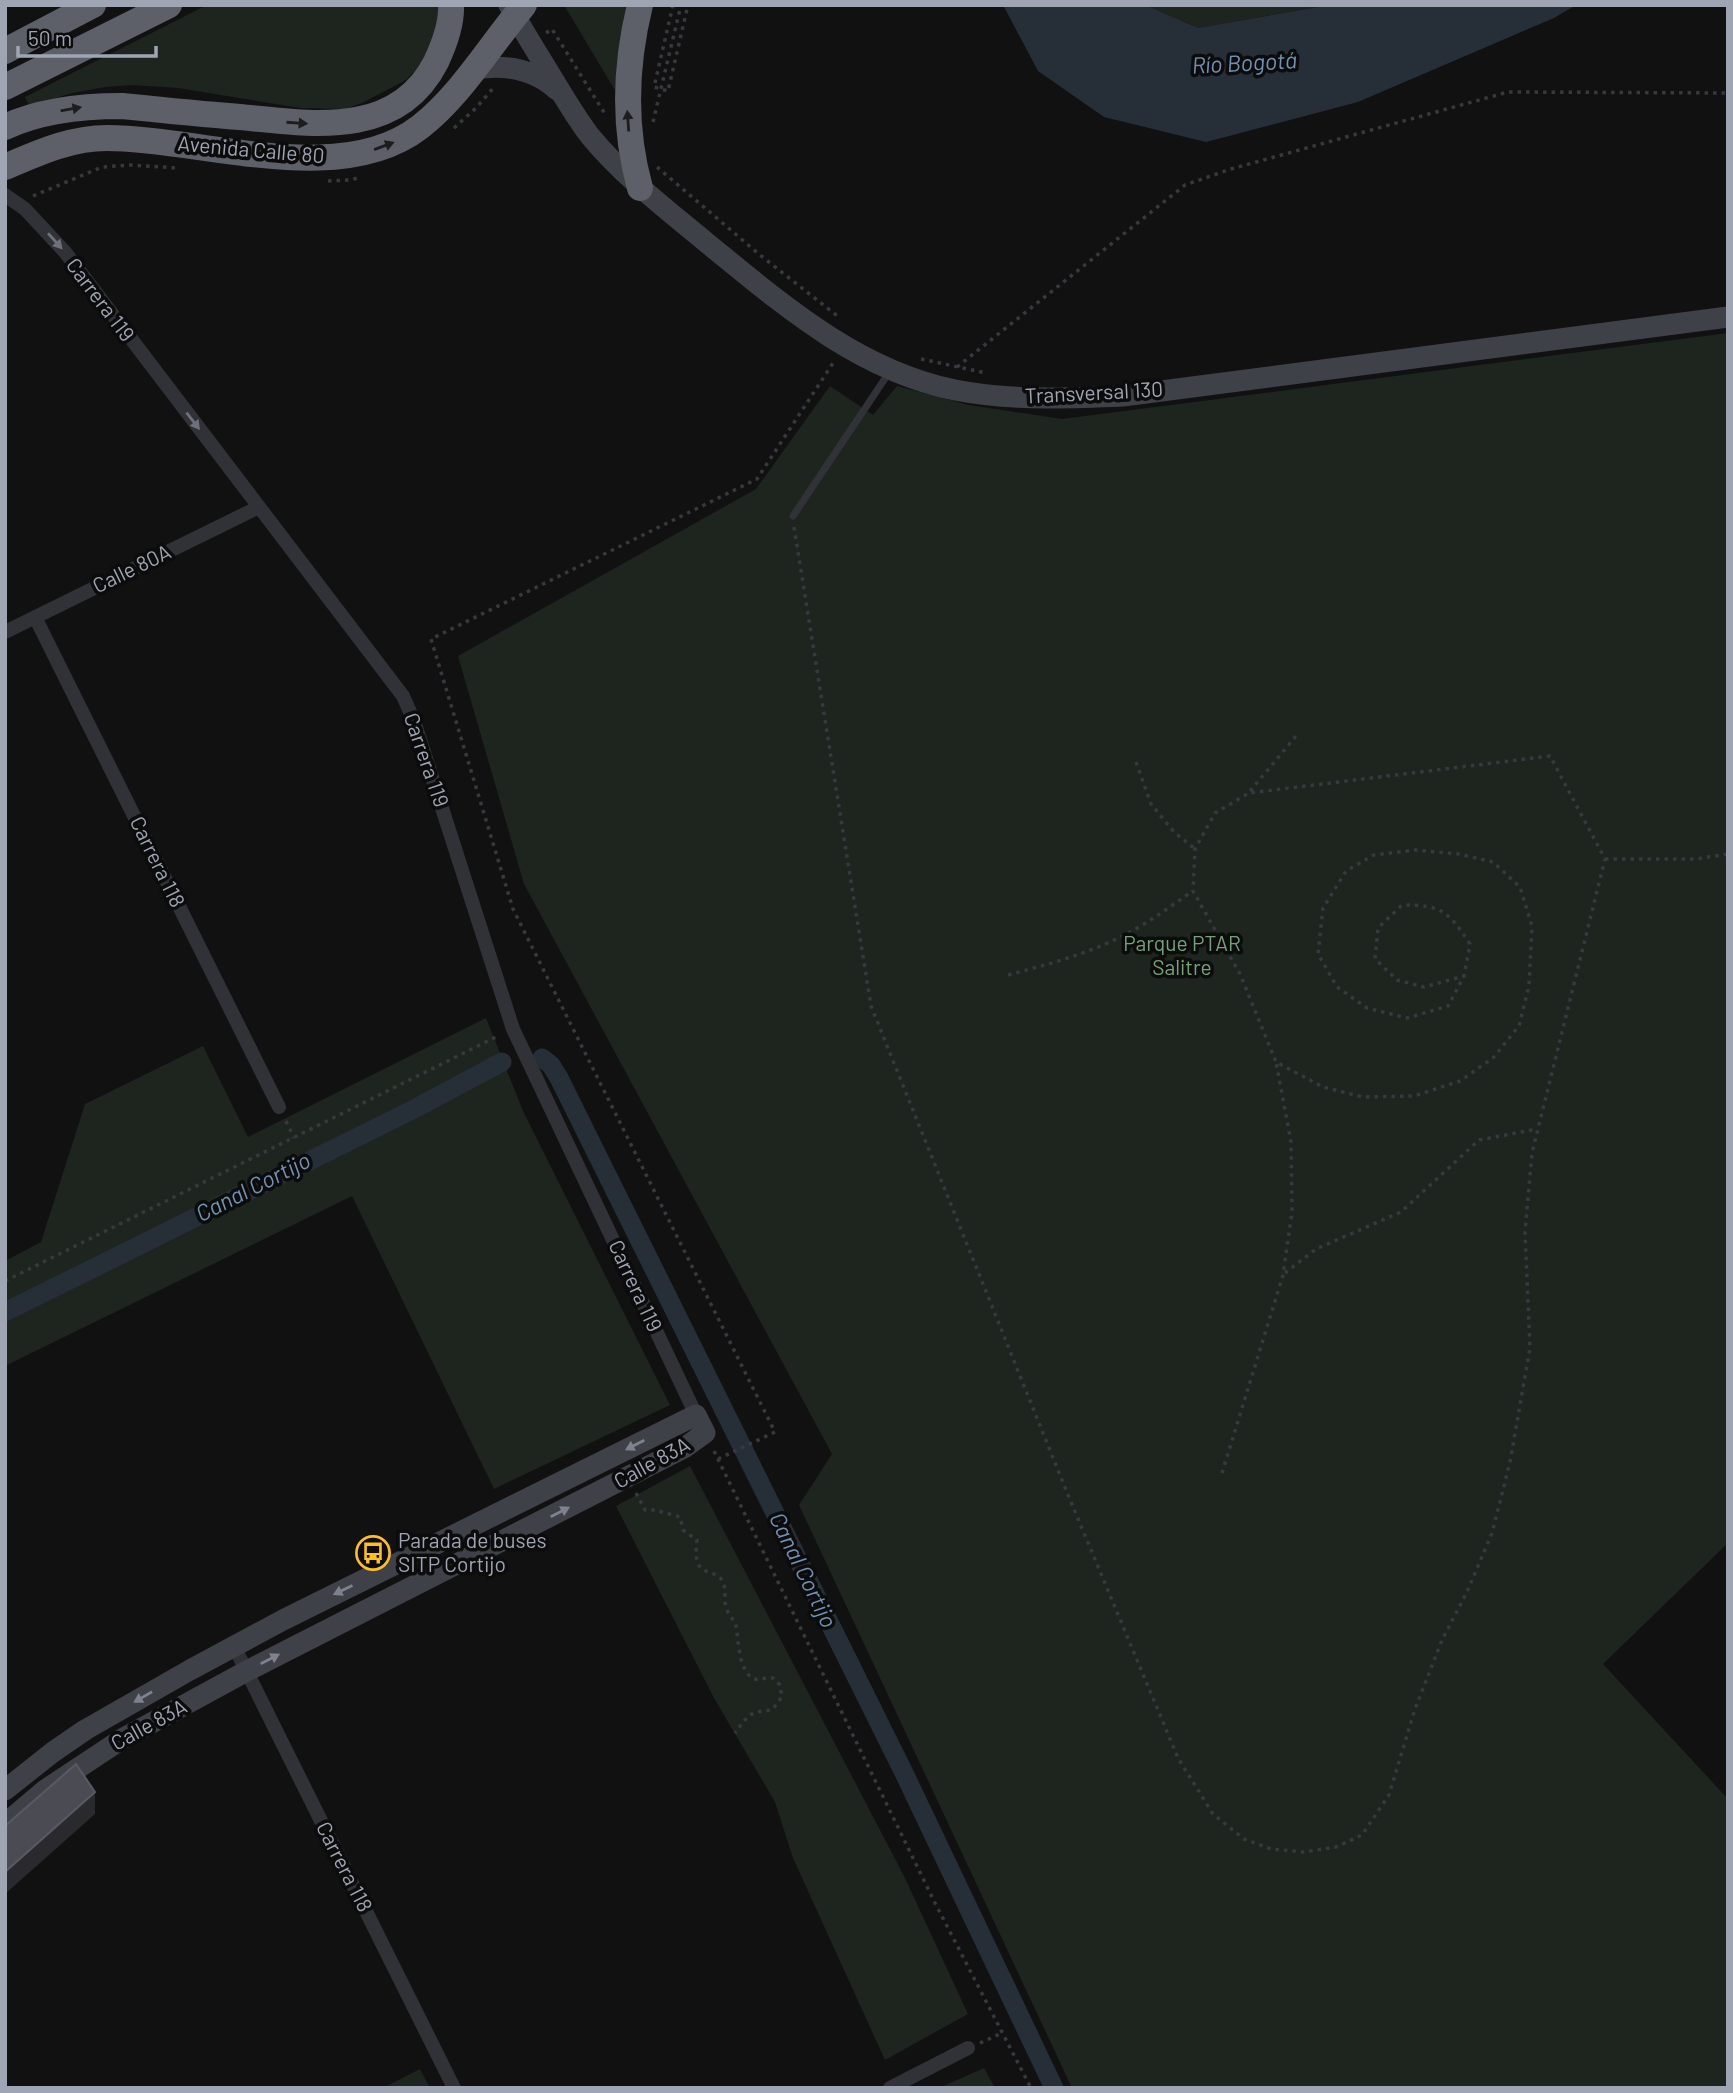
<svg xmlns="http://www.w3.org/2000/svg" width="1733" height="2093" viewBox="0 0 1733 2093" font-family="Barlow,sans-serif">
	<rect width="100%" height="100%" fill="#111112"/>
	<path fill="#1d251e" d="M 207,5 L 442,5 L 432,53 L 406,80 L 362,103 L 345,109 L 300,108 L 178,88 L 132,85 L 105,87 L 68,94 L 30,107 L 25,97 Z
		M 564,5 L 629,5 L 616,92 Z
		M 1146,5 L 1329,5 L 1198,28 Z
		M 1728,333 L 1728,1543 L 1603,1664 L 1728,1799 L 1728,2088 L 1072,2088 L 799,1505 L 832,1454 L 524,884 L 458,656 L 756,489 L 830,386 L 873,415 L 897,386 L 969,405 L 1062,419 Z
		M 486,1018 L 523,1111 L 670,1405 L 494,1489 L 352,1196 L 5,1366 L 5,1261 L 41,1242 L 85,1104 L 203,1046 L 248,1137 Z
		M 690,1466 L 904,1876 L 968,2014 L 885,2060 L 793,1858 L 775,1802 L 714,1698 L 616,1506 Z
		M 984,2068 L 995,2088 L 939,2088 Z
		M 420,2069 L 430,2088 L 383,2088 Z"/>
	<path fill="#262e37" d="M 1003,5 L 1146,5 L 1198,28 L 1329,5 L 1576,5 L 1554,18 L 1358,102 L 1206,142 L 1104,117 L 1038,71 Z"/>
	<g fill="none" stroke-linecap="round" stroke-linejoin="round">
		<path stroke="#262e37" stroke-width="19" d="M 542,1058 L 551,1065 L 559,1078 L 905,1775 L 1054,2088
			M 5,1312 L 416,1108 L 502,1062"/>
		<path stroke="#37393f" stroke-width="3.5" stroke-dasharray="3.5 5" stroke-linecap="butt" d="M 673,5 L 654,87 L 668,91 L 688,5
			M 546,33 L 552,29 L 605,114
			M 653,122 L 681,5
			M 454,128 L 476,108 L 495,86
			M 657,167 L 760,255 L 840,318
			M 328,181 L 349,180 L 358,178
			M 33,196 L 102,167 L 130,165 L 177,168
			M 921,359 L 986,373
			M 957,367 L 1185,185 L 1231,169 L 1508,92 L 1728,93
			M 794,527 L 871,1006 L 1066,1490 L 1178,1758 L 1213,1814 L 1244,1839 L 1271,1849 L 1304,1852 L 1336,1847 L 1362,1835 L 1389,1795 L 1415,1709 L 1442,1640 L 1467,1592 L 1492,1533 L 1510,1462 L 1530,1348 L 1525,1232 L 1532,1153 L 1605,859 L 1550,756 L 1249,793 L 1215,813 L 1195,849 L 1193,891 L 1240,974 L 1276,1062 L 1323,1087 L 1363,1097 L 1414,1096 L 1460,1081 L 1493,1058 L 1519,1026 L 1529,986 L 1532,926 L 1520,887 L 1493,862 L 1459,854 L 1415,850 L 1374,855 L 1346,871 L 1323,908 L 1318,954 L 1337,987 L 1367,1008 L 1407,1018 L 1448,1006 L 1464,976 L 1470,944 C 1448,911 1442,905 1402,905 L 1378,928 L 1375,959 L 1397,980 L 1424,987 L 1464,976
			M 1136,762 L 1151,804 L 1174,832 L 1194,848
			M 1250,791 L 1297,735
			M 1605,859 L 1696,859 L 1728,854
			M 1008,975 C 1054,963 1098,951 1139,927 C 1158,916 1175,903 1193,891
			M 286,1121 L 294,1138
			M 1285,1273 L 1316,1249 L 1401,1212 L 1479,1140 L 1537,1129
			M 5,1281 L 498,1036
			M 714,1451 L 935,1903 L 1031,2088
			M 718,1459 L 775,1432 L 513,909 L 431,639 L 757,479 L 835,360
			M 1222,1473 L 1283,1275 L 1292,1212 L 1291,1142 L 1276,1062
			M 636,1493 L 645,1510 L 655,1510 L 680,1517 L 683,1530 L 697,1540 C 691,1585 718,1563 724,1585 C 726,1592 724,1600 726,1607 C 728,1615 734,1619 736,1626 C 739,1642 738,1667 752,1678 C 759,1682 766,1676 773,1678 L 780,1685 L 782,1697 L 772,1710 C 749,1712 749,1714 735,1733
			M 980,2043 L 1002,2033"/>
		<path stroke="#313238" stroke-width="7" d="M 793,516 L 890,371"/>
		<path stroke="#313238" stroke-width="14" d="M 5,195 L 25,209 L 65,252 L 403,696 L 414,721 L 513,1029 L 696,1415
			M 35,617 L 279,1107
			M 5,632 L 259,507
			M 234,1646 L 454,2088
			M 890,2088 L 968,2048"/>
		<path stroke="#3f4148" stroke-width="21" d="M 509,5 C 521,27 534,48 547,69 C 561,92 574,115 590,136 C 624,177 666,209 707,243 C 782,304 857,370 955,390 C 1011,401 1067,398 1123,396 L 1728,317
			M 475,69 C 505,64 534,69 557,90
			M 5,1790 L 53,1752 L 85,1730 L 190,1670 L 283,1620 L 696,1415 L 705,1433 L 684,1448 L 245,1672 L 122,1739 L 45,1790 L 5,1824"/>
		<path stroke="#5d5f69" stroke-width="26" d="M 5,51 L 93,5
			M 5,87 L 169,5
			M 5,127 C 41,110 83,106 122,106 C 161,110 201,114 240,117 C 311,124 397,139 436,62 C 444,45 452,24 451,5
			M 5,167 C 38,153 70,138 107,138 C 201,138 340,189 420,127 C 462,94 490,45 524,5
			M 640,188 C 623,127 625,66 640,5"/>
	</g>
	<path fill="#2a292d" d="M 95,1792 L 95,1814 L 5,1894 L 5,1872 Z"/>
	<path fill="#4b4b53" stroke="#595962" stroke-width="2" d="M 76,1764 L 95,1792 L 5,1872 L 5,1826 Z"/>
	<defs><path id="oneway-solid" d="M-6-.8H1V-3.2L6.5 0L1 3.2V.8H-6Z" transform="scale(1.75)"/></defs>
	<g fill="#1c1d1f">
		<use href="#oneway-solid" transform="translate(71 109) rotate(-10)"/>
		<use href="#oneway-solid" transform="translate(628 121) rotate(-94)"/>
		<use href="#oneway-solid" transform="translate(297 123) rotate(4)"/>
		<use href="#oneway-solid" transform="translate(384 146) rotate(-20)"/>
	</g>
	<g fill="#6e717c">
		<use href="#oneway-solid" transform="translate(55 241) rotate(48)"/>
		<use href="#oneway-solid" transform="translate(193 421) rotate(52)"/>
	</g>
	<g fill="#7e828e">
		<use href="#oneway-solid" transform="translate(635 1445) rotate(153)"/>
		<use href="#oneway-solid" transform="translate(560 1512) rotate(-27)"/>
		<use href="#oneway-solid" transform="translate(343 1590) rotate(154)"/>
		<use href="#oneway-solid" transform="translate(270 1659) rotate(-27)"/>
		<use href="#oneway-solid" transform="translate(143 1697) rotate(150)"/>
	</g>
	<defs>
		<g id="bus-ring" transform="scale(1.75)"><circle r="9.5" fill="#0c0c0d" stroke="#ffbf1c" stroke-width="1.5"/><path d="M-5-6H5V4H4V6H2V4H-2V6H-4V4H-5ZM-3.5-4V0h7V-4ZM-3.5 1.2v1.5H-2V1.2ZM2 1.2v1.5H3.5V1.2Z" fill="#ffbf1c"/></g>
	</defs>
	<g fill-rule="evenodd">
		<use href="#bus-ring" x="373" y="1553"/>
	</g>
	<g text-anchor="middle" stroke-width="7" stroke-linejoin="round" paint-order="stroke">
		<g font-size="21" fill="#a0a5b4" stroke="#0c0c0d">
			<text transform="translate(251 150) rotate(5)" y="7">Avenida Calle 80</text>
			<text transform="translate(100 300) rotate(53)" y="7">Carrera 119</text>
			<text transform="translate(1094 393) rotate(-3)" y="7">Transversal 130</text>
			<text transform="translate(132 569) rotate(-26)" y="7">Calle 80A</text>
			<text transform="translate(426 760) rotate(71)" y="7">Carrera 119</text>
			<text transform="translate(157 862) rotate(64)" y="7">Carrera 118</text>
			<text transform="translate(635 1286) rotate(65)" y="7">Carrera 119</text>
			<text transform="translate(652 1463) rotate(-29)" y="7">Calle 83A</text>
			<text transform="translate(149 1725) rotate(-29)" y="7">Calle 83A</text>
			<text transform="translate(344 1867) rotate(63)" y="7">Carrera 118</text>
		</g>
		<g font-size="21" fill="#75a27a" stroke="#0c0c0d">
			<text x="1182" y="951">Parque PTAR<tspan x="1182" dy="24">Salitre</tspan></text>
		</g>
		<g font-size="21" fill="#a0a5b4" stroke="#0c0c0d" text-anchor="start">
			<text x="398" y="1548">Parada de buses<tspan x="398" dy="24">SITP Cortijo</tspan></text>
		</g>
		<g font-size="23" font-style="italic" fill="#7392b3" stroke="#0c0c0d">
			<text transform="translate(1244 63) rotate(-3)" y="8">Río Bogotá</text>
			<text transform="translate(253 1187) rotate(-27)" y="8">Canal Cortijo</text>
			<text transform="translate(803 1570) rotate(64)" y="8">Canal Cortijo</text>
		</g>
	</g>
	<rect width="1733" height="2093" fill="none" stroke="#a0a5b4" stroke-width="14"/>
	<path d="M18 46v10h138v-10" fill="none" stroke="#a0a5b4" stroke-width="3.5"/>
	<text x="28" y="46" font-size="21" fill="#a0a5b4" stroke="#0c0c0d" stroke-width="5" paint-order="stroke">50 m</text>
</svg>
